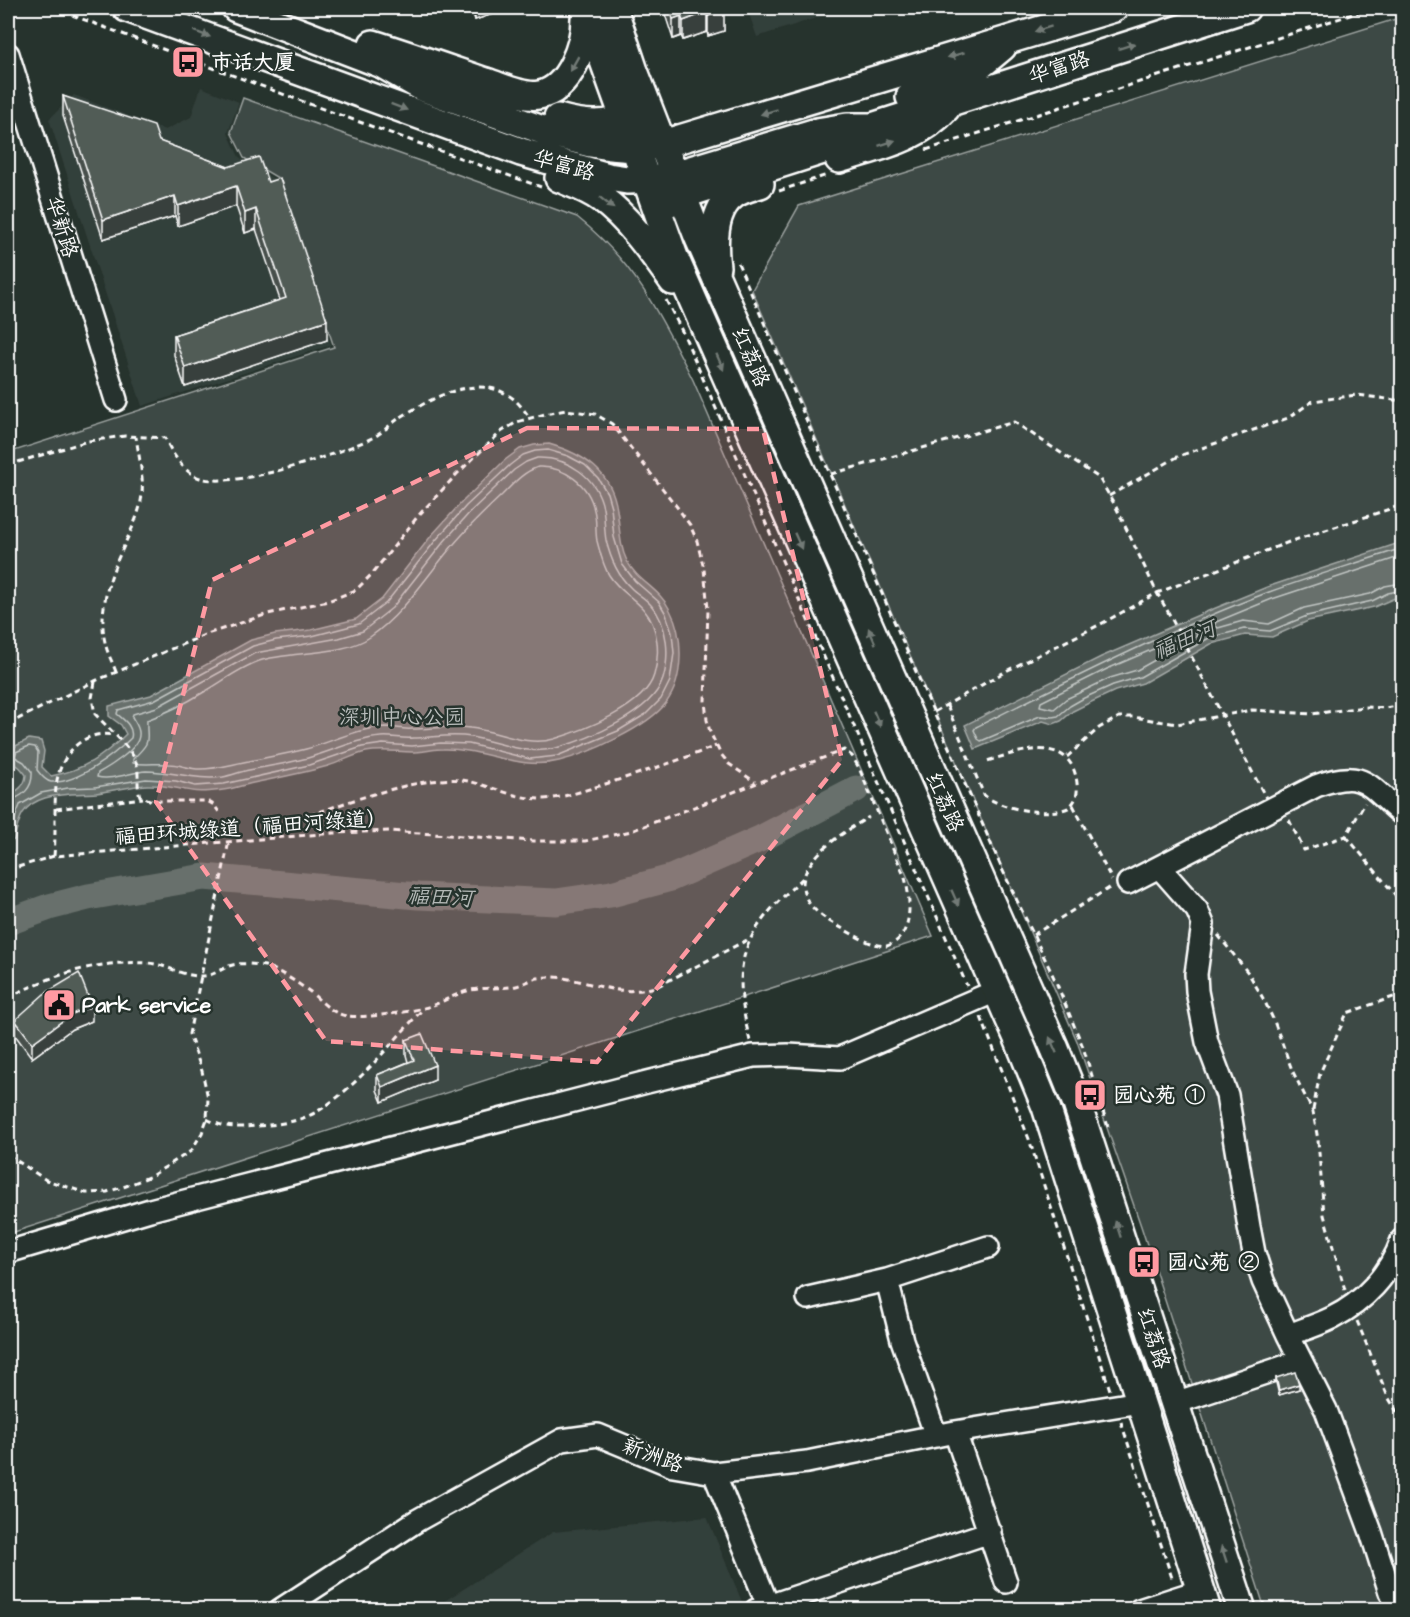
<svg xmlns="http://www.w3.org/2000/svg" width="1410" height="1617" viewBox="0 0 1410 1617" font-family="'Architects Daughter','LXGW WenKai TC',sans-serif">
	<rect width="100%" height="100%" fill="#26332d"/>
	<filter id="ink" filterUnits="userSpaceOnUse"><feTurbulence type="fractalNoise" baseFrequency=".0167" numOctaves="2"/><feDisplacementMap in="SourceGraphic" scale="12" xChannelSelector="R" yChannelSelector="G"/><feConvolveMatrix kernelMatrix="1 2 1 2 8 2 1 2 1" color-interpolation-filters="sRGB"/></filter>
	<g filter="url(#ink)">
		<path fill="#333f3a" d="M 747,8 L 847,8 L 757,37 Z
			M 201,87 L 239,102 L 228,133 L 239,157 L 277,181 L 331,345 L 142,406 L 49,119 L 74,95 L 165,130 L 191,117 Z
			M 707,1517 L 745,1609 L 432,1609 L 553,1532 Z"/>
		<path fill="#3e4944" stroke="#9ea4a2" stroke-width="1.5" d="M 1402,17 L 1402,1609 L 1265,1609 L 1141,1226 L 1077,1041 L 752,290 L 799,206 Z
			M 243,98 L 577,217 C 636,264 660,315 693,380 L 933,936 L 8,1234 L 8,453 L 334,347 L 278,178 L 244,158 L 231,132 Z"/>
		<path fill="#67706c" stroke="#a4a9a7" stroke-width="1.5" d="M 549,444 C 584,454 612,472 617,510 C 620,527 619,545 627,561 C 637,581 660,589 670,610 C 684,636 684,679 666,703 C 648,727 588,754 559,761 C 519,771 483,748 443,749 C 433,749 423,752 412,752 C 397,752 382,749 366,752 C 353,755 341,762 328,766 C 303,773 278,778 253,783 C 243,785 233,789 223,790 C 214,791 201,793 192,791 C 177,789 163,784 147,785 C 130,786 113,791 96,793 C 79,794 62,793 45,798 C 22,805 19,818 14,840 L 8,842 L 8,795 C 18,791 25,786 26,775 C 21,768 17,763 8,763 L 8,750 L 29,739 L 41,741 L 44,751 L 42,767 L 51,776 C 83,770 103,757 126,734 L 121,725 L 109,716 L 109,706 L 151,695 L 251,640 L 275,634 L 311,630 L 356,619 L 382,599 L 431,536 L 462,502 L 505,460 L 520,449 L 534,445 Z
			M 1402,542 L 1402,595 L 1374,607 L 1308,621 L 1272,637 L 1245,635 L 1211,644 L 1143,683 L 1115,691 L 1087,704 L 1073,711 L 1061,721 L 1053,724 L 1043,721 L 975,749 L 965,725 L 1101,657 L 1201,614 L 1267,587 Z"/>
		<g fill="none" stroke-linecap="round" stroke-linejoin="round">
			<path stroke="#c2c6c4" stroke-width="1.5" d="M 537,458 C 568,457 597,477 603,508 C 605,519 604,529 606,540 C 610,557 617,575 631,588 C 637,594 645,598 651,605 C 668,624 670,656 663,679 C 652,713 589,739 556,748 C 526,756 500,742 471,737 C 451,733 432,738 413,738 C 402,739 392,736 381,737 C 357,739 335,750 311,757 C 291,763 270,766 249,770 C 240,772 232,775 223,777 C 197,781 173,771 146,771 C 131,772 112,781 97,777 L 98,773 C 109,767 139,749 139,735 C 140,728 135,722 132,717 L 133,714 L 157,707 L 255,653 L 339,638 L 363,631 L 392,608 L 442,544 L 471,511 L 514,470 L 526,462 Z
				M 538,467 C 564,466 589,484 594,510 C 597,520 595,531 597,541 C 600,552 603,566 609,575 C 619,591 633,597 644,610 C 659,627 660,655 654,675 C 645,707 584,730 554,739 C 525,747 499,731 470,728 C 450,725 431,729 412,729 C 403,730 394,727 385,727 C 357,728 332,742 306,749 C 287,754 268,757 249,761 C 232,764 217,769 200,769 C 189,769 179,764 169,764 C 157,763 143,765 133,763 L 133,759 C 153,739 146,743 147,720 C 166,713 186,703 204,692 C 222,682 239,668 259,661 C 290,651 343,656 370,637 C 403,614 423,581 449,550 C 465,530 484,512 502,495 C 513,484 523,472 538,467 Z
				M 1402,548 C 1358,563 1313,576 1269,592 C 1168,630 1072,679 976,727 L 974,730 L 978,739 L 981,741 L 1040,716 L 1052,717 L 1058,716 L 1070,706 L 1084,698 L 1113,685 L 1140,677 L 1209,638 L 1244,629 L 1270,631 L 1307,616 L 1372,601 L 1388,593 L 1402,590
				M 1402,556 L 1272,599 L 1216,622 L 1214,626 L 1218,628 L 1243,621 L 1269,624 L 1304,608 L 1370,594 L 1385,586 L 1402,583
				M 1193,632 L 1197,633 L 1196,637 L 1137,670 L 1110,678 L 1081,692 L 1066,699 L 1054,709 L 1040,706 L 1041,702 L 1107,669 Z
				M 8,800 C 23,798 33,787 32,772 L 24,762 L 15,757 L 16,752 L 29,746 L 35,747 L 38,752 L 37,770 C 40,774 45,781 51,782 C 77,784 114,755 131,738 C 134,727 124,720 117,714 L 118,710 L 154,700 L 253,646 L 276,640 L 312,636 L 359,624 L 386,603 L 436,540 L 466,506 L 510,465 L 523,455 L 535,451 L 548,450 L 568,456 L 585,465 L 598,478 L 607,493 L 611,507 L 614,537 L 622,564 L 635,581 L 659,602 L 666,614 L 672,633 L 674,653 L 670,681 L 661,699 L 646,714 L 618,731 L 557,756 L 530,759 L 469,744 L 441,743 L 412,746 L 383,744 L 362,747 L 309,765 L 224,784 L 195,786 L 176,781 L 146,779 L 95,787 L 68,788 L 41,793 L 20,805 L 8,836"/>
			<path stroke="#67706c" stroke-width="27" d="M 8,922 L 49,907 L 88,897 L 204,877 L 418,896 L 556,902 L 611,894 L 671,878 L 762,838 L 856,789"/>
			<g stroke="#fff" stroke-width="26">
				<path id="minor" d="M 8,54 L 116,400
					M 1160,868 L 1197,910 L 1203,924 L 1196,974 L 1197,991 L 1207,1042 L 1227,1095 L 1249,1227 L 1254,1253 L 1263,1281 L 1288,1335 L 1326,1410 L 1371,1532 L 1390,1592 L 1401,1610
					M 1128,883 L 1316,786 C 1365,767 1369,787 1402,814
					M 8,1252 L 150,1210 L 647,1082 L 753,1056 L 788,1055 L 840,1058 L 996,991
					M 887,1280 L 902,1340 L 936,1436
					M 808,1298 L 887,1280 L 988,1247
					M 1288,1335 C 1302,1330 1318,1325 1332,1318 C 1364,1302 1390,1274 1402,1240
					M 1175,1403 L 1301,1361
					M 955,1432 L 1006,1582
					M 714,1473 L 770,1610
					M 280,1610 L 418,1520 L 562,1440 L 598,1435 L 673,1466 L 714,1473 L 807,1462 L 955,1432 L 1140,1402
					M 756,1610 L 990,1532
					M 1139,1610 L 1201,1590"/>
			</g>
			<g stroke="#fff" stroke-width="32">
				<path id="major" d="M 127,8 L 521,152 L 608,177 L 627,180 L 661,179 L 817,132 L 847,127 L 872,127 L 1246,8
					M 236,8 L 382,64 L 422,87 L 548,132 L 590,143 L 610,146 L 634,148 L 663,144 L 1114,8
					M 585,8 L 674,257 L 1017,1036 L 1046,1107 L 1207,1610
					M 613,8 L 634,71 L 698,236 L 1055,1049 L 1077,1104 L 1242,1610
					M 373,44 C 411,56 448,69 486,82 C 502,87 523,98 539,95 C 570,90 585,44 585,18
					M 910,97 L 963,76 L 978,67 L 1002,47
					M 558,118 C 585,126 616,128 639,110
					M 839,159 C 878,146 917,140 946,108
					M 559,178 C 574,184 589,189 602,199 C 630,220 652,252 673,281
					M 666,204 L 682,195 L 842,144 L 858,136
					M 716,267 C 713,243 712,211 733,195 C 741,189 751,187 760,184"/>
			</g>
			<path stroke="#fff" stroke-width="3" stroke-dasharray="6 4.5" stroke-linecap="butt" d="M 53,8 L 312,105 L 541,187
				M 926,150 L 1372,8
				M 779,191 L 827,175
				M 738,263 L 1002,869 L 1056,982 L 1083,1047 L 1109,1130
				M 666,300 L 684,335 L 967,986
				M 8,465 L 88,441 L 125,436 L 165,438 C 171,452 184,473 200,478 C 237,489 336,455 372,438 C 383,433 391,423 401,417 C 430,399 474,374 508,395 C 517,400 524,410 530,418
				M 831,474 L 1014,422 L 1099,478 L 1116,507 L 1157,593 L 1167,610
				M 1109,496 L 1179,456 L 1288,418 L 1313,401 L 1357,395 L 1402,401
				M 116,672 C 113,663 108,655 106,646 C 97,615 109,576 123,548 C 130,532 138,518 141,501 C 145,480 139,458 136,437
				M 95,682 L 92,698 L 95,714 C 105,725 132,749 136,762 C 140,772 136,785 140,796 L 152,801 L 207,801 L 214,805 L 219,812
				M 947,706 L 984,795 C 1000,809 1047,817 1068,808 C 1076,802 1078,794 1077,783 C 1071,732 1017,752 984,762
				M 934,712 L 1008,670 L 1099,625 L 1157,593 L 1289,542 L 1402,505
				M 8,724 L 95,681 L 207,634 L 268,614 L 328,601 L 356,590 L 372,574 L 418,516 L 457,474 L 501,432 L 517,422 L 545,414 L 566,410 L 595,414 L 612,424 L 677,507 L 690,525 L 697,541 L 704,569 L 708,609 L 705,701 L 707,720 L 710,732 L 720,753 L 729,764 L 755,782
				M 1067,757 L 1099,728 L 1119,717 L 1133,717 L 1177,724 L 1252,710 L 1312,714 L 1364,707 L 1385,708 L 1402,705
				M 1073,805 L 1112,880
				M 56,809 L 143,798
				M 1289,820 L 1304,850 L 1346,836 L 1365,803
				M 290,823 C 330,807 420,775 462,780 C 488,784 514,799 542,799 C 560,799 582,791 599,786 C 638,774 678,761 716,746
				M 1346,836 L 1402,903
				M 54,856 C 56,833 54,810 56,787 C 59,756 82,729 114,735
				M 8,870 L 54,856 L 334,833 L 390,831 L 534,841 L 585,841 L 631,831 L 844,750 L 852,756 L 859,768 L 905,878 C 911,900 914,937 887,946 C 870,946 851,933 836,925 C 764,885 826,842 869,817
				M 1033,935 L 1111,887
				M 1218,935 L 1249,974 L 1264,1000 L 1274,1021 L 1292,1070 L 1313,1112 L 1318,1140 L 1324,1215 L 1345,1290
				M 8,998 C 50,975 99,960 147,963 C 166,964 181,976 200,976 C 211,977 220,970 229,966 C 239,962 255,964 265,966 C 280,971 296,982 309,991 C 320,1000 332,1014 347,1016 C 368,1018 402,1013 424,1008 C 440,1004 454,994 471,990 C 485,987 501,989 516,986 C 523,984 530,980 537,978 C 580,971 610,1002 658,986 L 749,939
				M 981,1017 L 1029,1139 L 1110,1390
				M 750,1041 C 730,960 742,933 803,878
				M 1313,1110 L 1320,1073 L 1347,1013 L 1402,994
				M 207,1119 C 223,1128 238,1128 256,1126 C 276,1125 300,1122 318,1111 C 356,1088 392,1042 423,1009
				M 8,1155 L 46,1180 L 86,1193 L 107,1192 L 126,1186 L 151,1176 L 191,1151 L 202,1133 L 207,1119 L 208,1098 L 202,1071 L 189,1034 L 229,841
				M 1357,1321 L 1388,1397 L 1402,1420
				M 1121,1422 L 1173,1581
				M 1263,1602 L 1265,1610"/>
			<use href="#minor" stroke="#26332d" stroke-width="21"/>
			<use href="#major" stroke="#26332d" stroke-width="27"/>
			<path stroke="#fff" stroke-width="3" stroke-dasharray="6 4.5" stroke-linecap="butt" d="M 1167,610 L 1266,798"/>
		</g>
		<path fill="#464f4b" stroke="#fff" stroke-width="1.5" d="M 471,8 L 499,8 L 499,12 L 475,20 Z
			M 663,8 L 723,8 L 724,31 L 708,36 L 707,32 L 683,40 L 681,36 L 673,39 Z
			M 63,96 L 159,141 L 268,182 L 327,340 L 185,387 L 174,355 L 174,335 L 280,300 L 256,229 L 245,233 L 236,206 L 178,226 L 175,216 L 103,239 L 63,116 Z
			M 15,1020 L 92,1021 L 72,1029 L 32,1058 L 15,1035 Z
			M 406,1040 L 435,1080 L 382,1102 L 377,1090 L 377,1075 L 408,1062 L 406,1055 Z
			M 1276,1378 L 1299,1389 L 1279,1395 L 1276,1383 Z"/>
		<path fill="#39403d" stroke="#fff" stroke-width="1.5" d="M 475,8 L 499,8 L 499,12 L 475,20 Z
			M 724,11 L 724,31 L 708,36 L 708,16 Z
			M 707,12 L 707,32 L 683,40 L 683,21 Z
			M 681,16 L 681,36 L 673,39 L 673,19 Z
			M 236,186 L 236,206 L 178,226 L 178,206 Z
			M 175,196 L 175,216 L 103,239 L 103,220 Z
			M 256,209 L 256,229 L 245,233 L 245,213 Z
			M 327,320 L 327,340 L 185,387 L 185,368 Z
			M 92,1006 L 92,1021 L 72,1029 L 32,1058 L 32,1043 L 72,1014 Z
			M 435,1065 L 435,1080 L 382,1102 L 382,1087 Z
			M 1299,1384 L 1299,1389 L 1279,1395 L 1279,1390 Z"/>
		<path fill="#515c57" stroke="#fff" stroke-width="1.5" d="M 669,8 L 723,8 L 724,11 L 708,16 L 707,12 L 683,21 L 681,16 L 673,19 Z
			M 63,96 L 154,126 L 159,141 L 228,167 L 259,157 L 268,182 L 280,178 L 327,320 L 185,368 L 174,335 L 286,298 L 256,209 L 245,213 L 236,186 L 178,206 L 175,196 L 103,220 Z
			M 79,973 L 92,1006 L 72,1014 L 32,1043 L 15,1020 L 44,994 Z
			M 422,1034 L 435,1065 L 382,1087 L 377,1075 L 414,1060 L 406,1040 Z
			M 1295,1372 L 1299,1384 L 1279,1390 L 1276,1378 Z"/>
		<defs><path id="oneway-solid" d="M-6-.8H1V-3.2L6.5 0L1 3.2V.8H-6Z" transform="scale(1.5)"/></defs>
		<g fill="#727a76">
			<use href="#oneway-solid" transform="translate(1043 29) rotate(163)"/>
			<use href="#oneway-solid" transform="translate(202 34) rotate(20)"/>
			<use href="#oneway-solid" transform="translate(1127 46) rotate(-18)"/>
			<use href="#oneway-solid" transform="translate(956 55) rotate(163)"/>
			<use href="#oneway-solid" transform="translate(574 64) rotate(120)"/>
			<use href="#oneway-solid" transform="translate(399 107) rotate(21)"/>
			<use href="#oneway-solid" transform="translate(769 112) rotate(163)"/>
			<use href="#oneway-solid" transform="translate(887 143) rotate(-18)"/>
			<use href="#oneway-solid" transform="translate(607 203) rotate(39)"/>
			<use href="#oneway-solid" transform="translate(720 362) rotate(66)"/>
			<use href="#oneway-solid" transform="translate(798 541) rotate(66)"/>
			<use href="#oneway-solid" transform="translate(872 636) rotate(-114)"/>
			<use href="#oneway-solid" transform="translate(877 719) rotate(66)"/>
			<use href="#oneway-solid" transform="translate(955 898) rotate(66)"/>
			<use href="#oneway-solid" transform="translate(1053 1045) rotate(-114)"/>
			<use href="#oneway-solid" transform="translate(1118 1229) rotate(-108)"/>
			<use href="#oneway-solid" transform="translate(1224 1554) rotate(-108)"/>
		</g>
	</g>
	<path fill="#ff9aa2" fill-opacity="0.2" stroke="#ff9aa2" stroke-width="4.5" stroke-dasharray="12 8" stroke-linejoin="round" d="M 527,428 L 763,429 L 842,760 L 597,1062 L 326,1041 L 156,802 L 212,580 Z"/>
	<defs>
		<g id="bus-square" transform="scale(1.725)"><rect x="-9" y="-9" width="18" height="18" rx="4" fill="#ff9aa2" stroke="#26332d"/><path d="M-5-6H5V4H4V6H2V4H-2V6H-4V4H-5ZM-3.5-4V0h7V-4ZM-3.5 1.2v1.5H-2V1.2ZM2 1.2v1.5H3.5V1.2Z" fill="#111"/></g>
		<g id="civic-square" transform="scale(1.725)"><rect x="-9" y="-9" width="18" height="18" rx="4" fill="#ff9aa2" stroke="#26332d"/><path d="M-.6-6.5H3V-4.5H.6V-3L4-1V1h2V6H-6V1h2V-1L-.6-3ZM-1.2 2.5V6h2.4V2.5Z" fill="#111"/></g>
	</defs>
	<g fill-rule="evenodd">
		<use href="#bus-square" x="188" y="62"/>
		<use href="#civic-square" x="59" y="1005"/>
		<use href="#bus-square" x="1090" y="1095"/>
		<use href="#bus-square" x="1144" y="1262"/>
	</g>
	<g text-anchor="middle" stroke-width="5" stroke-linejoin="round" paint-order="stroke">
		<g font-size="21" font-weight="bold" fill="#fff" stroke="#26332d" text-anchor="start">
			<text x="211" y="69">市话大厦</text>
			<text x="82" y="1012">Park service</text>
			<text x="1113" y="1102">园心苑 ①</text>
			<text x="1167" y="1269">园心苑 ②</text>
		</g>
		<g font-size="21" fill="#fff" stroke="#26332d">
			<text transform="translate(1059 67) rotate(-18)" y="7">华富路</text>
			<text transform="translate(564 165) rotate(16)" y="7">华富路</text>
			<text transform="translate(62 227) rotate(73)" y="7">华新路</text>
			<text transform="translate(751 357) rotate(66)" y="7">红荔路</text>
			<text transform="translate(945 802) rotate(66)" y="7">红荔路</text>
			<text transform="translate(251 827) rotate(-4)" y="7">福田环城绿道（福田河绿道）</text>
			<text transform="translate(1154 1338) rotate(72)" y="7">红荔路</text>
			<text transform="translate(653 1455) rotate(20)" y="7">新洲路</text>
		</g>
		<g font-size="21" fill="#bbbfbe" stroke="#26332d">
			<text x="402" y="724">深圳中心公园</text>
		</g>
		<g font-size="22" font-style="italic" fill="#b3b8b6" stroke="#26332d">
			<text transform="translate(1184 639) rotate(-23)" y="8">福田河</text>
			<text transform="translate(440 896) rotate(3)" y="8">福田河</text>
		</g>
	</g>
	<rect width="1410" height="1617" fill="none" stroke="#26332d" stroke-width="30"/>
	<rect x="15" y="15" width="1380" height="1587" fill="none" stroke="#fff" stroke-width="2" filter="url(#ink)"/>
</svg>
